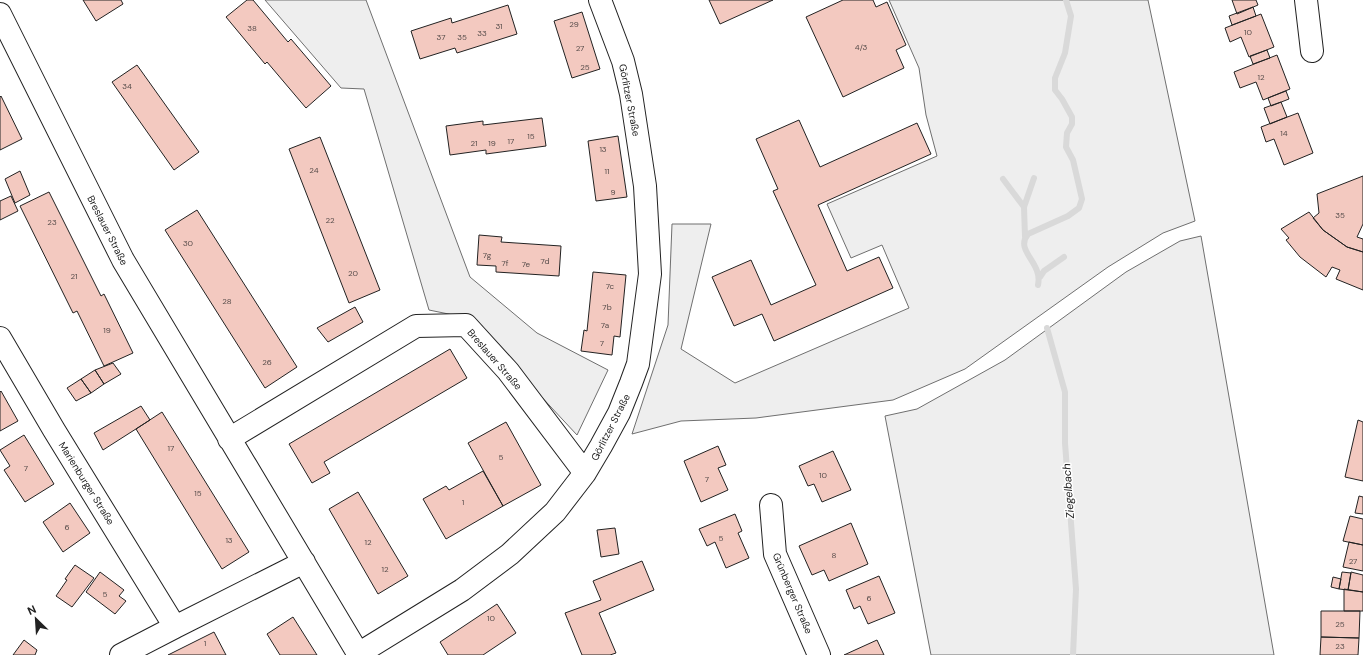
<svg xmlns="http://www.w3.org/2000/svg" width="1363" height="655" viewBox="0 0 1363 655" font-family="'DM Sans',sans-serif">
	<rect width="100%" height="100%" fill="#fff"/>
	<path fill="#eee" stroke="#6f6f6f" d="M 265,0 L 366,0 L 470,277 L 537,333 L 608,370 L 577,435 L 468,318 L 429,310 L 364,89 L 341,88 Z
		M 889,0 L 1148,0 L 1195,221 L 1163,233 L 1108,267 L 965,369 L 893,400 L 756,418 L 681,421 L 632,434 L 668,325 L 672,224 L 711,224 L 681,349 L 735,383 L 909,308 L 882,245 L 851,258 L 827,204 L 937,156 L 926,115 L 919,68 Z
		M 1201,236 L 1274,655 L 931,655 L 885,416 L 917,409 L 1005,360 L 1126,272 L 1180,241 Z"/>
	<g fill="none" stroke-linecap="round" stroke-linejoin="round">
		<path stroke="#d9d9d9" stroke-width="6" d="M 1003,179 L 1024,207 L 1025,237
			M 1024,207 L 1034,178
			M 1040,277 L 1044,271 L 1064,257
			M 1038,285 C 1043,262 1014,251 1028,234 L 1068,216 L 1079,208 L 1082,199 L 1073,160 L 1066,147 L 1067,133 L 1072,124 L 1072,117 L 1062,99 L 1055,90 L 1055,78 L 1065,53 L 1071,16 L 1066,0
			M 1047,328 L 1065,392 L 1065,443 L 1076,589 L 1073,655"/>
	</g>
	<path fill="#f3c9c0" stroke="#222" d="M 83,0 L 121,0 L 123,4 L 96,21 Z
		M 247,0 L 253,0 L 288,42 L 291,39 L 331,86 L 306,108 L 267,62 L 265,64 L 226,17 Z
		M 709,0 L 773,0 L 720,24 Z
		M 843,0 L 873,0 L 876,7 L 887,2 L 906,45 L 896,50 L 904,68 L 843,97 L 806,17 Z
		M 1232,0 L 1256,0 L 1258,5 L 1237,14 Z
		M 508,5 L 517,34 L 457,53 L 455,48 L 420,59 L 411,31 L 451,18 L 452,23 Z
		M 1253,7 L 1256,16 L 1232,25 L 1229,16 Z
		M 582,12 L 600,69 L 572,78 L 554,21 Z
		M 1261,14 L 1274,47 L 1249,57 L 1241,37 L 1230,42 L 1225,28 Z
		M 1267,50 L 1270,58 L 1253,64 L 1250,56 Z
		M 1277,55 L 1290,89 L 1263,100 L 1256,82 L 1240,88 L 1234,72 Z
		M 137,65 L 199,152 L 174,170 L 112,82 Z
		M 1286,91 L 1289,99 L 1271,106 L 1268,98 Z
		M 1,96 L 22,139 L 0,150 L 0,97 Z
		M 1281,102 L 1287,117 L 1270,124 L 1264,108 Z
		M 1298,113 L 1313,153 L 1284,165 L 1274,139 L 1266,142 L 1261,127 Z
		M 542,118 L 546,146 L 486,154 L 486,150 L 450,155 L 446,126 L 483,121 L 483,125 Z
		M 799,120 L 820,167 L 917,123 L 931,154 L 818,205 L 847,271 L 879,257 L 893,288 L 774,341 L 762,314 L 734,326 L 712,277 L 751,260 L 771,305 L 816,285 L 773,191 L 778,189 L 756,139 Z
		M 618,136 L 627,197 L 596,201 L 588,141 Z
		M 320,137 L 380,290 L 349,303 L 289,149 Z
		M 20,171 L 30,195 L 15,203 L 5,179 Z
		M 1363,176 L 1363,224 L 1357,237 L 1363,239 L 1363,252 L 1347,247 L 1323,230 L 1313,218 L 1319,213 L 1317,194 Z
		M 49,192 L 101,296 L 104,294 L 133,353 L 104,366 L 77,311 L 73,313 L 20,206 Z
		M 11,196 L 18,211 L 0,220 L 0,201 Z
		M 197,210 L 297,367 L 265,388 L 165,230 Z
		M 1309,212 L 1323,230 L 1347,247 L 1363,252 L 1363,290 L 1336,279 L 1340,270 L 1332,267 L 1326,277 L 1300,257 L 1286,240 L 1289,238 L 1281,229 Z
		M 479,235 L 502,237 L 501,242 L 561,246 L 559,276 L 496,272 L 496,266 L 477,265 Z
		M 593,272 L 626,275 L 620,337 L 614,336 L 612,355 L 581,351 L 584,330 L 587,331 Z
		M 355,307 L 363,322 L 328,342 L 317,328 Z
		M 450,349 L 467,378 L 324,462 L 330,473 L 312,483 L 289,444 Z
		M 113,363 L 121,374 L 104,384 L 95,370 Z
		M 95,370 L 104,384 L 91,393 L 81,379 Z
		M 81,379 L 91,393 L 76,401 L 67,388 Z
		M 1,391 L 18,421 L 0,431 L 0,392 Z
		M 141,406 L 150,420 L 103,450 L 94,433 Z
		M 162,412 L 249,552 L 222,569 L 136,429 Z
		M 1358,420 L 1363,422 L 1363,481 L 1345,477 Z
		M 506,422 L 541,485 L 503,506 L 468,443 Z
		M 24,435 L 54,484 L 25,502 L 4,470 L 10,466 L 0,450 Z
		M 718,446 L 726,465 L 718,468 L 728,490 L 701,502 L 684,461 Z
		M 833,451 L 851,490 L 822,502 L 814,484 L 808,486 L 799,466 Z
		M 483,471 L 503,506 L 446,539 L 423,499 L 446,486 L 449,490 Z
		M 358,492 L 408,576 L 378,594 L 329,509 Z
		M 1359,496 L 1363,497 L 1363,514 L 1355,513 Z
		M 70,503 L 90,533 L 63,552 L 43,522 Z
		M 735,514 L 742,531 L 738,533 L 749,558 L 726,568 L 715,542 L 707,546 L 699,529 Z
		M 1350,516 L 1363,519 L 1363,545 L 1343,541 Z
		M 851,523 L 868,564 L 829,581 L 824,570 L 812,575 L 799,546 Z
		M 615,528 L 619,554 L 601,557 L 597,530 Z
		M 1349,542 L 1363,545 L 1363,571 L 1343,567 Z
		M 642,561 L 654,590 L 599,613 L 616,653 L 610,655 L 582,655 L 565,613 L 601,600 L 593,581 Z
		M 75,565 L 94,578 L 72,607 L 56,596 L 67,580 L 65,579 Z
		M 100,572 L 124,590 L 119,596 L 126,601 L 115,614 L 86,592 Z
		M 1342,572 L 1351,573 L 1348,590 L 1339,589 Z
		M 1351,572 L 1363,575 L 1363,592 L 1348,590 Z
		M 879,576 L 895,613 L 868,624 L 860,606 L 854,609 L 846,590 Z
		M 1333,577 L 1341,579 L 1339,589 L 1331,587 Z
		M 1344,589 L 1363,592 L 1363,611 L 1344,611 Z
		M 497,604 L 516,633 L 483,655 L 448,655 L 440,642 Z
		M 1321,611 L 1360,611 L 1359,638 L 1321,637 Z
		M 293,617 L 317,655 L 280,655 L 267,634 Z
		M 214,632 L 226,655 L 168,655 Z
		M 1321,637 L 1359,638 L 1358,655 L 1320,655 Z
		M 24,640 L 37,650 L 35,655 L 13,655 Z
		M 877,640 L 884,655 L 844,655 Z"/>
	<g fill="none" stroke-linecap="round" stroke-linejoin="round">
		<g stroke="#222" stroke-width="24">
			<path id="minor" d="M 1306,0 L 1312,51
				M 0,14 L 123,260 L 359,655
				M 0,338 L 54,430 L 175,627 L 304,562
				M 229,439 L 416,326 L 466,325 L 508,371 L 585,473
				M 771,505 L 775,554 L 819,655
				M 358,654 L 462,590 L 510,554 L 555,512 L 585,473 L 601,446 L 619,413 L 631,383 L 638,364 L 650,274 L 645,186 L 631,94 L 623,61 L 600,0
				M 121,655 L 175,627"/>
		</g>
		<use href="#minor" stroke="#fff" stroke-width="22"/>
	</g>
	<g text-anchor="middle" stroke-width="3" stroke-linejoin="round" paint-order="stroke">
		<g font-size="8" fill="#564c4a">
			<text x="574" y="27">29</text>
			<text x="499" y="29">31</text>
			<text x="252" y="31">38</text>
			<text x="1248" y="35">10</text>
			<text x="482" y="36">33</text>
			<text x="441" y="40">37</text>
			<text x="462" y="40">35</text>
			<text x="861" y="50">4/3</text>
			<text x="580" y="51">27</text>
			<text x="585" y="70">25</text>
			<text x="1261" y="80">12</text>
			<text x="127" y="89">34</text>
			<text x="1284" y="136">14</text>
			<text x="531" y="139">15</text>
			<text x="511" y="144">17</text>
			<text x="474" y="146">21</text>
			<text x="492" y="146">19</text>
			<text x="603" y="152">13</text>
			<text x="314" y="173">24</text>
			<text x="607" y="174">11</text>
			<text x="613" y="195">9</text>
			<text x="1340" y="218">35</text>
			<text x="330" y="223">22</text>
			<text x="52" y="225">23</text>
			<text x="188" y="246">30</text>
			<text x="487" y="258">7g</text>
			<text x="545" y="264">7d</text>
			<text x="505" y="266">7f</text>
			<text x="526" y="267">7e</text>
			<text x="353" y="276">20</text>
			<text x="74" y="279">21</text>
			<text x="610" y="289">7c</text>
			<text x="227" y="304">28</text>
			<text x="607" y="310">7b</text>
			<text x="605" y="328">7a</text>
			<text x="107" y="333">19</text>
			<text x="602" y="346">7</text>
			<text x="267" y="365">26</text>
			<text x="171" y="451">17</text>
			<text x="501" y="460">5</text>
			<text x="26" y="471">7</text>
			<text x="823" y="478">10</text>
			<text x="707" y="482">7</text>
			<text x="198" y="496">15</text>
			<text x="463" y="505">1</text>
			<text x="67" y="530">6</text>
			<text x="721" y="541">5</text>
			<text x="229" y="543">13</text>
			<text x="368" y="545">12</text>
			<text x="834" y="558">8</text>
			<text x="1353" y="564">27</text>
			<text x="385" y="572">12</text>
			<text x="105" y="597">5</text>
			<text x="869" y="601">6</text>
			<text x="491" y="621">10</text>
			<text x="1340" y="627">25</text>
			<text x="205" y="646">1</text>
			<text x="1340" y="649">23</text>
		</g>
		<g font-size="10" fill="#222" stroke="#fff">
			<text transform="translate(630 100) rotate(79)" y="4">Görlitzer Straße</text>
			<text transform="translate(108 230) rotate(63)" y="4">Breslauer Straße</text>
			<text transform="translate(495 359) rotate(49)" y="4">Breslauer Straße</text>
			<text transform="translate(610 427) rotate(-63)" y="4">Görlitzer Straße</text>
			<text transform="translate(87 483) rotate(58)" y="4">Marienburger Straße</text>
			<text transform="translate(793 593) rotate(67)" y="4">Grünberger Straße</text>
		</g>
		<g font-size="11" font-style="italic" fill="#222" stroke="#fff">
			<text transform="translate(1068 491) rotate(-94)" y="4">Ziegelbach</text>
		</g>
	</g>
	<g transform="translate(36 619) rotate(335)" stroke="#ffffff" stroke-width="3" paint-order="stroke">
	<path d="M0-3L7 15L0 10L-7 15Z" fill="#222222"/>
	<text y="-6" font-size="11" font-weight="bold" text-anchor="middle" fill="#222222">N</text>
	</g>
</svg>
